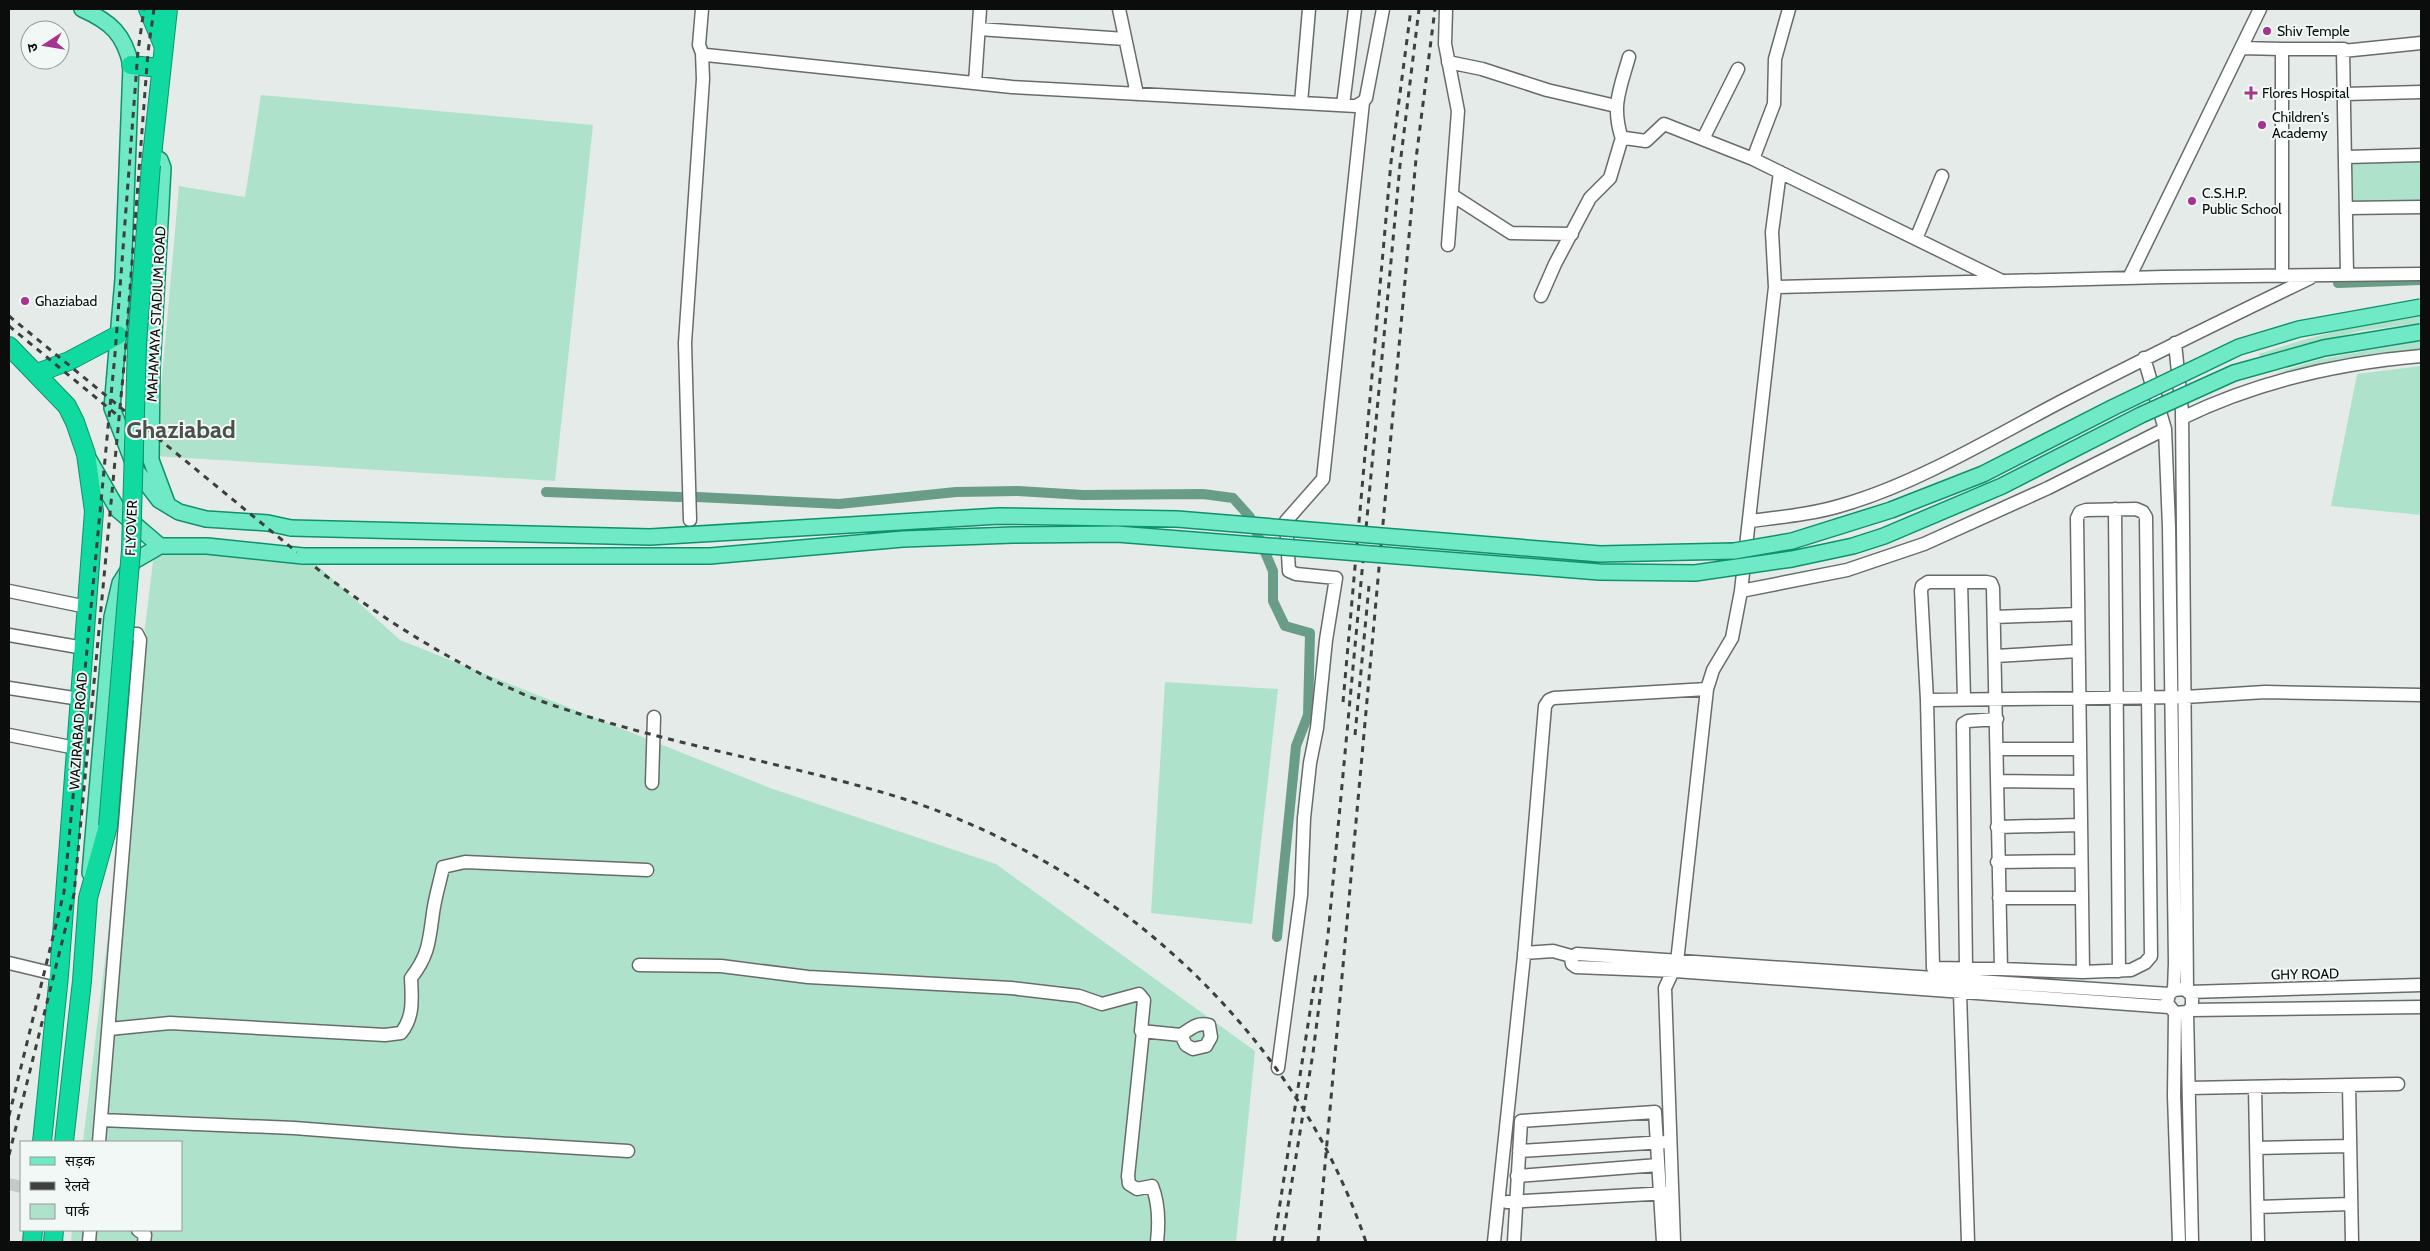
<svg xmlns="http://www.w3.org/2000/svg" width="2430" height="1251" viewBox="0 0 2430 1251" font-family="Cabin,'Noto Sans Devanagari',sans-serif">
	<rect width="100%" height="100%" fill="#e5ebe8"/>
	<path fill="#afe2ca" d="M 261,95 L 593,125 L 555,481 L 155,456 L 179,186 L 245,197 Z
		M 2421,156 L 2421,201 L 2350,204 L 2349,159 Z
		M 2421,315 L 2421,323 L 2360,331 L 2261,358 L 2259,354 C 2315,335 2363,324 2421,315 Z
		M 2421,341 L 2421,353 L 2359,359 L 2275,373 L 2321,359 Z
		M 2421,366 L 2421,515 L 2331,506 L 2357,374 Z
		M 299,549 L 400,640 L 770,788 L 996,864 L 1255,1051 L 1236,1242 L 71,1242 L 72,1230 L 181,1230 L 181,1142 L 83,1142 L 154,553 Z
		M 1165,682 L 1278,689 L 1252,924 L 1151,913 Z"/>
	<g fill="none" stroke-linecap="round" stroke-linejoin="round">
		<path stroke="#6a9d87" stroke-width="10" d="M 2338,283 L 2421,280
			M 546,492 L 680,497
			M 697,497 L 839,504 L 956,492 L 1018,491 L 1083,495 L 1203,494 L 1233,498 L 1250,517 L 1273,571 L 1273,601 L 1285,626 L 1310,633 L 1308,715 L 1296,746 L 1277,937"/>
		<path stroke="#c4cac7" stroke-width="12" stroke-dasharray="12 6" stroke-linecap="butt" d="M 9,1184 L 21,1187"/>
		<g stroke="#676c6a" stroke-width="15">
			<path id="minor" d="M 702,9 L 699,45 L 702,53 L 706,55 L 1012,87 L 1356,106 L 1363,102 L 1366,98 L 1383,9
				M 1119,9 L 1137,94
				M 1446,9 L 1445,44 L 1458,111 L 1448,245
				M 979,29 L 1125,39
				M 2241,48 L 2282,49
				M 1448,62 L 1482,69 L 1547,90 L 1616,106
				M 975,83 L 980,9
				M 2345,94 L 2421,92
				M 1301,103 L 1309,9
				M 1343,105 L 1355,9
				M 1622,139 C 1611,106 1620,89 1629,57
				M 1703,139 L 1738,69
				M 2346,157 L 2421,155
				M 1753,159 L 1774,104 L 1775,59 L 1789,9
				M 1452,195 L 1511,233 L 1572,234
				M 2347,208 L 2421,207
				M 1916,239 L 1942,176
				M 2347,275 L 2343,51 L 2421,43
				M 2282,276 L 2282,49 L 2344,49
				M 2129,278 L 2260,9
				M 1775,287 L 1772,232 L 1780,172
				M 1541,296 L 1555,264 L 1590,198 L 1610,178 L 1621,141 L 1625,138 L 1646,141 L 1664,124 L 1753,159 L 2002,281
				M 2175,343 L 2182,411 L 2187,990
				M 2144,358 L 2165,429 L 2169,527 L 2175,963 L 2174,990 L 2169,994 L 2167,1003 L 2175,1013 L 2187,1012 L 2192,1007 L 2192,995 L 2184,989 L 2174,990
				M 2182,418 C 2256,382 2339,363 2421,356
				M 2115,509 L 2119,971
				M 690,520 L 685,343 L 703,79 L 702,53
				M 1750,521 C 1782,517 1815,514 1846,504 C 1920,482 1995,436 2064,400 C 2145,358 2227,318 2310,278
				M 1961,582 L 1964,699
				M 9,591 L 87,607
				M 1741,591 L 1847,570 L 1924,544 L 2048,488 L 2165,429
				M 1994,617 L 2078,614
				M 9,635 L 84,648
				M 1996,656 L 2078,651
				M 9,688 L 80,699
				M 1927,700 L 2185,697 L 2265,692 L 2421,695
				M 9,735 L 76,748
				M 1998,749 L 2079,749
				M 1997,781 L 2080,782
				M 652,783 L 654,717
				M 1997,827 L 2080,825
				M 1997,862 L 2081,861
				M 1999,898 L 2081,898
				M 1524,953 L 1553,951 L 1571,956
				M 9,963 L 59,975
				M 639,965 L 721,966 L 808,977 L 1011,988 L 1079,996 L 1102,1004 L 1139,994 L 1144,1000 L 1141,1031 L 1181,1035 C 1191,1029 1196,1022 1209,1025 L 1211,1037 L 1206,1046 L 1193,1049 L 1186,1045 L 1181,1035
				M 1966,969 L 1963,724 L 1968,721 L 1997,719
				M 2001,969 L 1933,968 L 1927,700 L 1921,591 L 1922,586 L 1928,582 L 1986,582 L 1991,583 L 1993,588 L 2001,969 L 2083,972 L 2131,970 L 2145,963 L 2151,956 L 2146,517 L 2143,512 L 2136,509 L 2086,510 L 2080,512 L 2077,518 L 2083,972
				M 2189,992 L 2421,985
				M 1960,993 L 1968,1242
				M 2169,1007 L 1675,971 L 1576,967 L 1572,964 L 1571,958 L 1577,954 L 2169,994
				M 2190,1010 L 2421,1007
				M 2187,1012 L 2192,1242
				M 2175,1013 L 2174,1096 L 2179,1242
				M 109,1029 L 170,1023 L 385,1035 L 401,1033 C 414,1017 412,999 411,978 C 429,955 429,941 433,913 C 435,897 440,882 443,867 L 465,862 L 647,870
				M 1143,1031 L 1128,1176 L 1129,1184 L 1137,1189 L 1152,1186 C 1159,1203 1159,1224 1157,1242
				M 1278,1068 L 1301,895 L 1304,818 L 1310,763 L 1317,728 L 1326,640 L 1336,578 L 1296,574 L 1289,571 L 1286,521 L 1323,479 L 1363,102
				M 2349,1085 L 2352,1242
				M 2255,1087 L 2258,1242
				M 2189,1088 L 2398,1084
				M 101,1120 L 294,1128 L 462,1141 L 628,1151
				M 99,1142 L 140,640 L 137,634 L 115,634
				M 2256,1148 L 2350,1146
				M 1519,1151 L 1665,1142
				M 1517,1176 L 1658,1165
				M 1507,1202 L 1669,1193
				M 2258,1207 L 2351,1204
				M 138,1230 L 145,1235 L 144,1242
				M 89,1242 L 90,1230
				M 1494,1242 L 1524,956 L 1545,706 L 1549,700 L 1554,698 L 1707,689
				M 1514,1242 L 1521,1121 L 1655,1112 L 1663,1242
				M 1674,1242 L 1665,988 L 1677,962 L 1707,689 L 1713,670 L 1732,638 L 1741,591 L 1775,287 L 2164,277 L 2421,274"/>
		</g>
		<g stroke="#0e926c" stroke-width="18">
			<path id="major" d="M 82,9 C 111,22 124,34 131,65 L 123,279 L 112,408 L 136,470 L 159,500 L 179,512 L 206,519 L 268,523 L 291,528
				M 152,155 L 160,160 L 163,168 L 152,369 L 151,460 L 167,503
				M 88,458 L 118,510 L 160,546
				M 90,873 L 112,617 L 120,583 L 134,561 L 160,546 L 207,546 L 303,556"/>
		</g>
		<g stroke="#0e926c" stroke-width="20">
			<path id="highway" d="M 148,9 L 163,45
				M 131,65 L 160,68
				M 151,165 L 168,9
				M 9,346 L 67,406 L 75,422 L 86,454 L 94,511 L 59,975 L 42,1142
				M 37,373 L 69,361 L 118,335
				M 64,1142 L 82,981 L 88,898 L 108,826
				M 32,1242 L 33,1230
				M 53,1242 L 54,1230"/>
		</g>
		<use href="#minor" stroke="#fff" stroke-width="12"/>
		<use href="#major" stroke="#70e9c6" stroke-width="15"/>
		<use href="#highway" stroke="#10daa0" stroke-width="18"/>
		<path stroke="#3d403e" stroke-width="3" stroke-dasharray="6 6" stroke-linecap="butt" d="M 9,316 L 326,576 C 372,610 417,640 468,667 C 490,679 514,691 538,700 C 652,741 772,760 888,794 C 1105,859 1293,1026 1366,1242
			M 9,326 L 117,415
			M 1343,702 L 1391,162 L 1411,9
			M 1355,735 L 1369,586
			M 9,1116 L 64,892 L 115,354 L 138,51 L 144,9
			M 9,1155 L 74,894 L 125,355 L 148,52 L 154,9
			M 1274,1242 L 1316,973
			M 1282,1242 L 1313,1053 L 1328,935 L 1400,165 L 1419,9
			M 1318,1242 L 1416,159 L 1435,9"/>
		<g stroke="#0e926c" stroke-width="18" stroke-linecap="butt">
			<path id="major-bridge" d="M 291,528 L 650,537 L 999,516 L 1177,519 L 1600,554 L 1734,551 L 1792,541 L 1891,510 L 1983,474 L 2114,407 L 2239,347 L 2299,329 L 2421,307
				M 303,556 L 710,556 L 903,539 L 1013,535 L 1117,534 L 1599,572 L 1695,573 L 1792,559 L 1853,546 L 1884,536 L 2002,486 L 2141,415 L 2234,373 L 2324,348 L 2421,332"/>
		</g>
		<g stroke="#0e926c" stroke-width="20" stroke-linecap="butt">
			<path id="highway-bridge" d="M 108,826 L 131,550 L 137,343 L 151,165"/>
		</g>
		<use href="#major-bridge" stroke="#70e9c6" stroke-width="15"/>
		<use href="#highway-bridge" stroke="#10daa0" stroke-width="18"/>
	</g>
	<g fill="#a6338d" stroke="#f2f8f5" stroke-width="2">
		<circle cx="2267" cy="31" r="5"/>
		<path d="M2248.5 85.5h5v5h5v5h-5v5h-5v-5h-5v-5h5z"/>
		<circle cx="2262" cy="125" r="5"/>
		<circle cx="2192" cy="201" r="5"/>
		<circle cx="25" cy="301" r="5"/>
	</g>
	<g text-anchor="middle" stroke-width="4" stroke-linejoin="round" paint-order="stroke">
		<g font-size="14" fill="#0b0d0c" stroke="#f2f8f5" text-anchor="start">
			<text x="2277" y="36">Shiv Temple</text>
			<text x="2262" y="98">Flores Hospital</text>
			<text x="2272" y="122">Children's<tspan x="2272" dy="16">Academy</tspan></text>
			<text x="2202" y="198">C.S.H.P.<tspan x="2202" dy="16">Public School</tspan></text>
			<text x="35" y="306">Ghaziabad</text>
		</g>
		<g font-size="14" fill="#0b0d0c" stroke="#f2f8f5">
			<text transform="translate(156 314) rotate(-87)" y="5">MAHAMAYA STADIUM ROAD</text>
			<text transform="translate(131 528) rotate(-88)" y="5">FLYOVER</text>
			<text transform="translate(78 731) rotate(-86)" y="5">WAZIRABAD ROAD</text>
			<text transform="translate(2305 974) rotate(-1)" y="5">GHY ROAD</text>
		</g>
		<g font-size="24" font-weight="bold" fill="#4b504d" stroke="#f2f8f5">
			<text x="181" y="438">Ghaziabad</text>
		</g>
	</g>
	<rect width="2430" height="1251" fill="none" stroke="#0b0d0c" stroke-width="20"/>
	<rect x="20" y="1141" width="162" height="90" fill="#f2f8f5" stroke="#969a98"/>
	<rect x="30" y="1157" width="25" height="8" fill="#70e9c6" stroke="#969a98"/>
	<text x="65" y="1166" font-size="15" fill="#0b0d0c">सड़क</text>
	<rect x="30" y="1182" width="25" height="8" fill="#3d403e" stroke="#969a98"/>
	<text x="65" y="1191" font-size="15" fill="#0b0d0c">रेलवे</text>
	<rect x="30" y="1204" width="25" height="15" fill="#afe2ca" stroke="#969a98"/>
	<text x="65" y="1216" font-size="15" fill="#0b0d0c">पार्क</text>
	<g transform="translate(45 45) rotate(258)"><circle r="24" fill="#f2f8f5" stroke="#969a98"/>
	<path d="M0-4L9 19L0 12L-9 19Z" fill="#a6338d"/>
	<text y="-8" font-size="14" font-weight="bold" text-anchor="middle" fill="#0b0d0c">उ</text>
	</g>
</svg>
